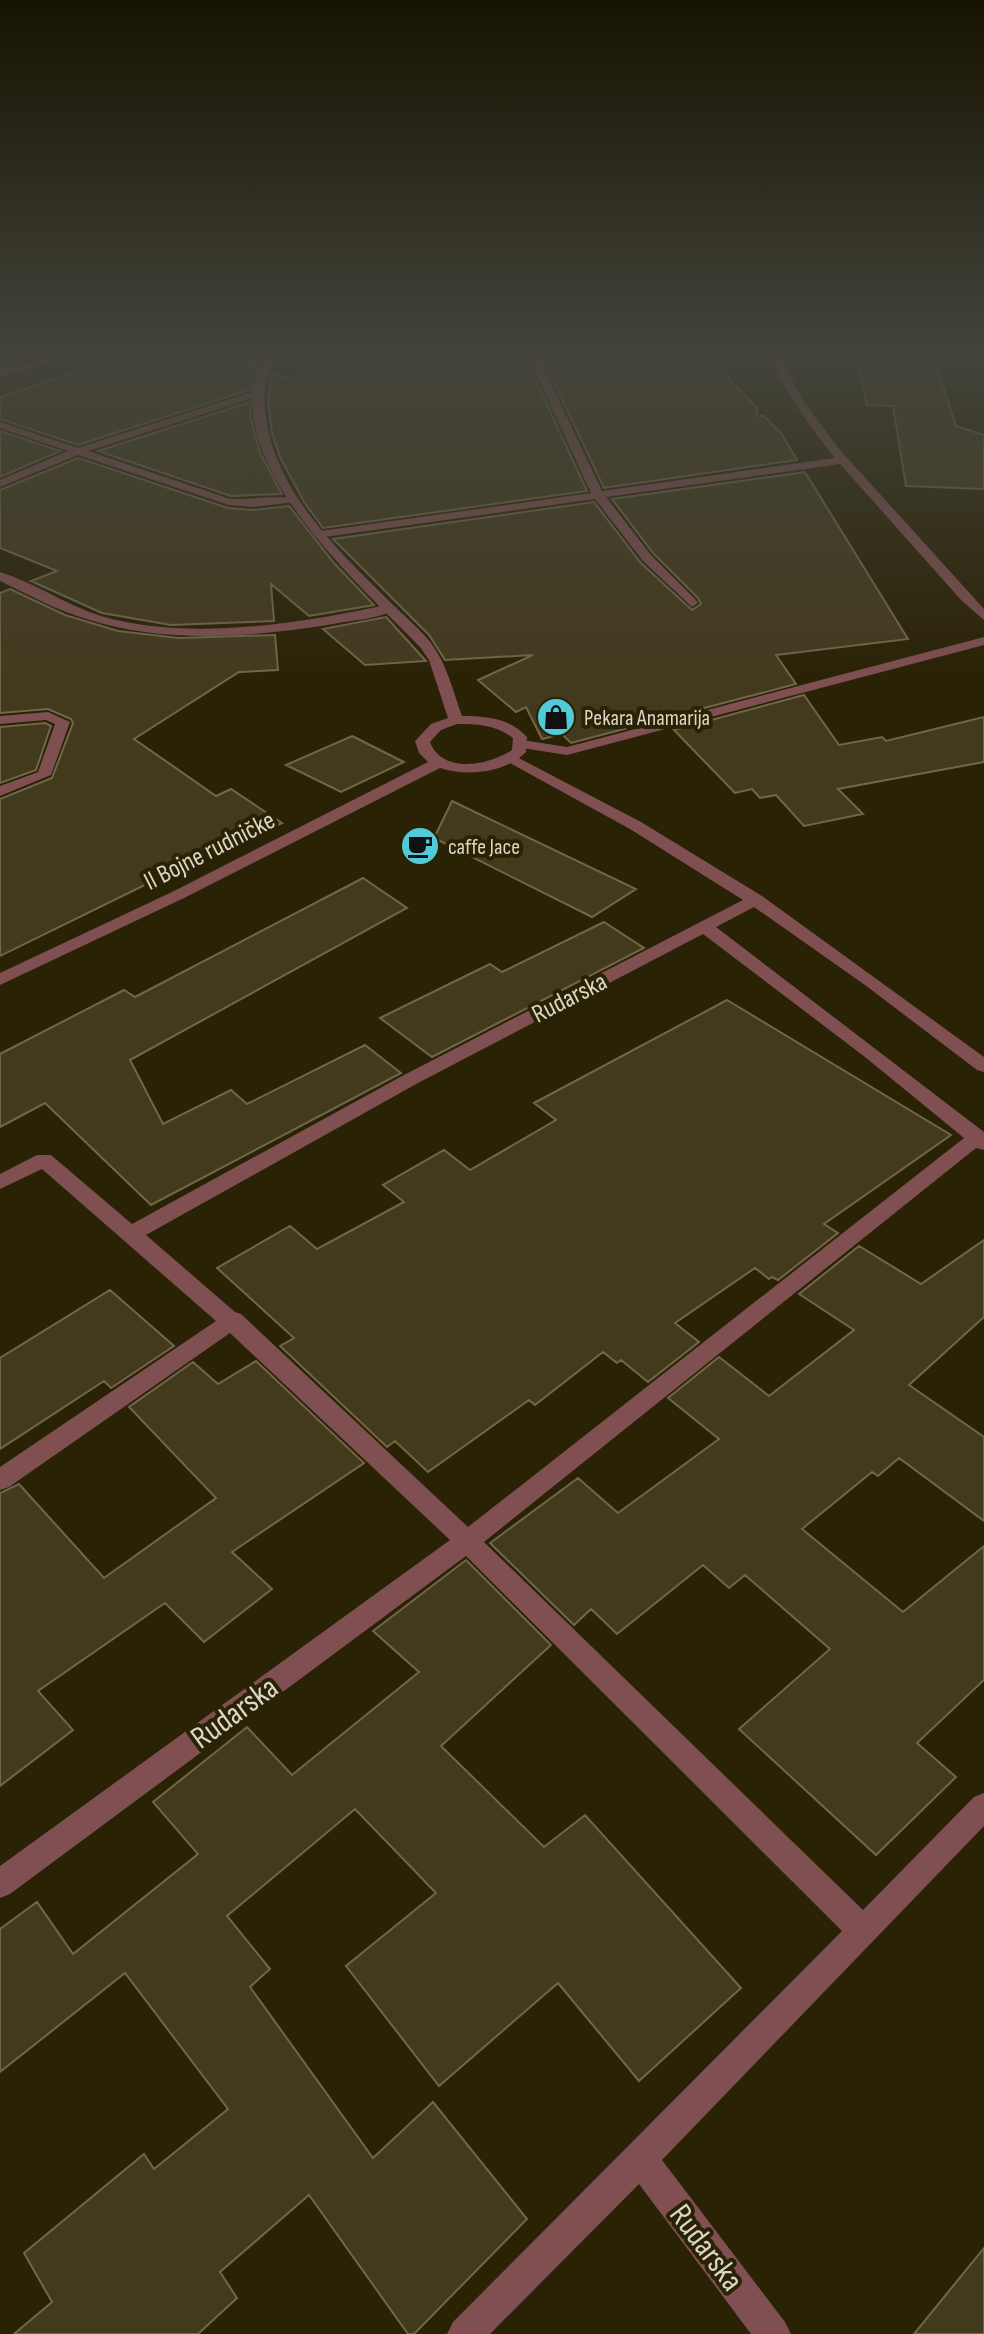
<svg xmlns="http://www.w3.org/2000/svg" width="984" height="2334" viewBox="0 0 984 2334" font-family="'Sofia Sans Condensed',sans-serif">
	<rect width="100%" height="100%" fill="#2a2205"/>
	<path fill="#433a1e" stroke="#706749" stroke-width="2" d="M 177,352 L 191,352 L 248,367 L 253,377 L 252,389 L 78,445 L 0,419 L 0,397 L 107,362 L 130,370 Z
		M 325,352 L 519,352 L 518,356 L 525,357 L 587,491 L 323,528 L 304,502 L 280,457 L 272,433 L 268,402 L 272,374 L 292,379 Z
		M 863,354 L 908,355 L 908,358 L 922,359 L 922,362 L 935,362 L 956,426 L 984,435 L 984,489 L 906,486 L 893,406 L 867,405 L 857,357 L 864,357 Z
		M 542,357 L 713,362 L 757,408 L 757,416 L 764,416 L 781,433 L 797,460 L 604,488 Z
		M 251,402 L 250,416 L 260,453 L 282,494 L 231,496 L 98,451 Z
		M 0,431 L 60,451 L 0,477 Z
		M 78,458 L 228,508 L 253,510 L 289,506 L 334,563 L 374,605 L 309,616 L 271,584 L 274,621 L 171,625 L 102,613 L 31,581 L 57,571 L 0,548 L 0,490 Z
		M 805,472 L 908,639 L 776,655 L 796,684 L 571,743 L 562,734 L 542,739 L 526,707 L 516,712 L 478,680 L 533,655 L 445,660 L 429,635 L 333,539 L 594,502 L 641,563 L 692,610 L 701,604 L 698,598 L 653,553 L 612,499 Z
		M 10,589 L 65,615 L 118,631 L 179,638 L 275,635 L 278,670 L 239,672 L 134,739 L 216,796 L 231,789 L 282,823 L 160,881 L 157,879 L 0,956 L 0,799 L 52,778 L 73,723 L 71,719 L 48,709 L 0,713 L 0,593 Z
		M 386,617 L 426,661 L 365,665 L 323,629 Z
		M 804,695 L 839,745 L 882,737 L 886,741 L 984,717 L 984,762 L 838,789 L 863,814 L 804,826 L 776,795 L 760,798 L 752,789 L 735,793 L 674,730 Z
		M 45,723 L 51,726 L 36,770 L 0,783 L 0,727 Z
		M 352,736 L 404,762 L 341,792 L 286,765 Z
		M 452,801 L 636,889 L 592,917 L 434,838 Z
		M 363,878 L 407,908 L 130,1060 L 163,1124 L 231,1090 L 247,1104 L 365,1045 L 401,1073 L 151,1205 L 45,1103 L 0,1127 L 0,1054 L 124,990 L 135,997 Z
		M 604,922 L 644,948 L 432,1057 L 380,1018 L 490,964 L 502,972 Z
		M 727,1000 L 951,1135 L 824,1224 L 838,1233 L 778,1280 L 772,1277 L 769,1279 L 755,1268 L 675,1323 L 699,1342 L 648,1382 L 621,1360 L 617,1363 L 603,1352 L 535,1405 L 529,1400 L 428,1472 L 395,1441 L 387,1447 L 280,1346 L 294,1338 L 217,1268 L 290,1226 L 317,1249 L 404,1202 L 383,1185 L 444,1150 L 470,1170 L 556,1120 L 534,1103 Z
		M 984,1240 L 984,1317 L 909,1385 L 984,1437 L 984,1521 L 899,1458 L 878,1476 L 872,1472 L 802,1529 L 903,1612 L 984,1546 L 984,1680 L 917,1743 L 956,1777 L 876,1855 L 739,1729 L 830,1649 L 745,1575 L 729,1588 L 703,1565 L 617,1634 L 591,1609 L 574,1625 L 490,1543 L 578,1478 L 618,1513 L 719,1439 L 668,1398 L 719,1357 L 769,1396 L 854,1330 L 799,1294 L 859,1246 L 921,1284 Z
		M 110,1290 L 174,1346 L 111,1388 L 104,1381 L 0,1449 L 0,1358 Z
		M 256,1361 L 364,1463 L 232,1552 L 272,1589 L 204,1642 L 165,1603 L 38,1691 L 73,1730 L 0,1786 L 0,1493 L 19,1484 L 104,1578 L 216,1498 L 129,1407 L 193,1362 L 218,1384 Z
		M 466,1560 L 551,1645 L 441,1746 L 544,1847 L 585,1815 L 741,1988 L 639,2081 L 558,1983 L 439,2086 L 346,1966 L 436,1893 L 355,1809 L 227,1916 L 270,1969 L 250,1987 L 373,2158 L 433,2102 L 527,2219 L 414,2334 L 408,2334 L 309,2195 L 220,2272 L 237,2298 L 198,2334 L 14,2334 L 52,2302 L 24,2253 L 144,2154 L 154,2169 L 228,2109 L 125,1973 L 0,2072 L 0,1929 L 37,1902 L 73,1954 L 198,1854 L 153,1802 L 247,1727 L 292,1775 L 419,1672 L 373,1631 Z
		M 984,2248 L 984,2334 L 914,2334 Z"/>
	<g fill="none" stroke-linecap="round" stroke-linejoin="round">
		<path fill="#7f4f52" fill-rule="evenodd" d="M 70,352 L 86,352 L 0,377 L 0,371 Z
			M 244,352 L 254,352 L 263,379 L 257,379 Z
			M 526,352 L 536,352 L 602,491 L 835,458 C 808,425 785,392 769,352 L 779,352 L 803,401 L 840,450 L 984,609 L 984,620 L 962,601 L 840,464 L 606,497 L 651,555 L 696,600 L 698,603 L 692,607 L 643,561 L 595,499 L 317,538 L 317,532 L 321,531 L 591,493 Z
			M 258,390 L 262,391 L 262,395 L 88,451 L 230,499 C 246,500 286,494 297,500 L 295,502 L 253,507 L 229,505 L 78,455 L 0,487 L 0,480 L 68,451 L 0,428 L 0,422 L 78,448 Z
			M 0,572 C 35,583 66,605 101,616 C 189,642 303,623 391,604 L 397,608 C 382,619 352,620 333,624 C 256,637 165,644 90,620 C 58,611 29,595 0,581 Z
			M 984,637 L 984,645 L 567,755 L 522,748 L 515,744 L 522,740 L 567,747 Z
			M 48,712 L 70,722 L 51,775 L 0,796 L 0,786 L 38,772 L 55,724 L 46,720 L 0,724 L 0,716 Z
			M 511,754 L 641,822 L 762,896 L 984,1057 L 984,1072 L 977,1070 L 865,985 L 754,907 L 716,927 L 984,1132 L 984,1150 L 976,1148 L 484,1542 L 863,1910 L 974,1797 L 984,1793 L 984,1826 L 662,2160 L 785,2322 L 791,2334 L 751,2334 L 639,2184 L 490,2334 L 447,2334 L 453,2322 L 842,1931 L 466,1556 L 10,1894 L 0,1898 L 0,1866 L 450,1540 L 230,1333 L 9,1487 L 0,1490 L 0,1467 L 216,1321 L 42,1169 L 0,1189 L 0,1174 L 37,1155 L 51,1155 L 132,1224 L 404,1075 L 743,900 L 630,829 L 506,761 L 506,755 ZM 703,934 L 865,1057 L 964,1138 L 468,1527 L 241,1314 L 235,1312 L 146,1235 L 418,1083 Z"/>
		<path fill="#7f4f52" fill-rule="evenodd" d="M 269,352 L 278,352 C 262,381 262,402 269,434 C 285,501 341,553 388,600 C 402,614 419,628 431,643 C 447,664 453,691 462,716 C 486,716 510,718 527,737 L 526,752 C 506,773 467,777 440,768 L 184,898 L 0,985 L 0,973 L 172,892 L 428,762 L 419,753 L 415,741 L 431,724 L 448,718 L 429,660 L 420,647 C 362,587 232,473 255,380 C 257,370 264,361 269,352 ZM 457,724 C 478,724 496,725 513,738 L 512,750 C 488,766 442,774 430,742 L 441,730 Z"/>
	</g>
	<linearGradient id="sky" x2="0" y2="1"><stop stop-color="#171303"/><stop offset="0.52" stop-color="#44443b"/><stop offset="1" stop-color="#44443b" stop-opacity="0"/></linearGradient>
	<rect width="984" height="679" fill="url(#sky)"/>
	<defs>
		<g id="shop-disc" transform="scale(2)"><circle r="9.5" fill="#52cbd8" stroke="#2a2205"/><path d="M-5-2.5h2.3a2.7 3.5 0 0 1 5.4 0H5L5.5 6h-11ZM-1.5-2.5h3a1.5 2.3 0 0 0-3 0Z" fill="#111"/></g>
		<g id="cafe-disc" transform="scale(2)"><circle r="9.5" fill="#52cbd8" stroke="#2a2205"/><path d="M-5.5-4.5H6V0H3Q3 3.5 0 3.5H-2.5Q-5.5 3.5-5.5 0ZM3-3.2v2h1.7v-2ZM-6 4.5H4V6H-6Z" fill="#111"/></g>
	</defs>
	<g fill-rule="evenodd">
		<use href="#shop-disc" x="556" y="717"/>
		<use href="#cafe-disc" x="420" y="846"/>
	</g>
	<g text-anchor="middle" stroke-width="8" stroke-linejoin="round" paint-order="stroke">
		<g font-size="22" fill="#dad6c5" stroke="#2a2205" text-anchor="start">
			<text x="584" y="725">Pekara Anamarija</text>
			<text x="448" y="854">caffe Jace</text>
		</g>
		<g font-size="26" fill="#dad6c5" stroke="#2a2205">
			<text transform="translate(209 850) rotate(-27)" y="9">II Bojne rudničke</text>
			<text transform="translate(569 997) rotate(-27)" y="9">Rudarska</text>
		</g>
		<g font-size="32" fill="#dad6c5" stroke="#2a2205">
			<text transform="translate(234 1712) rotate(-36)" y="11">Rudarska</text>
			<text transform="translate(707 2247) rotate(53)" y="11">Rudarska</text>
		</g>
	</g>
</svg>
